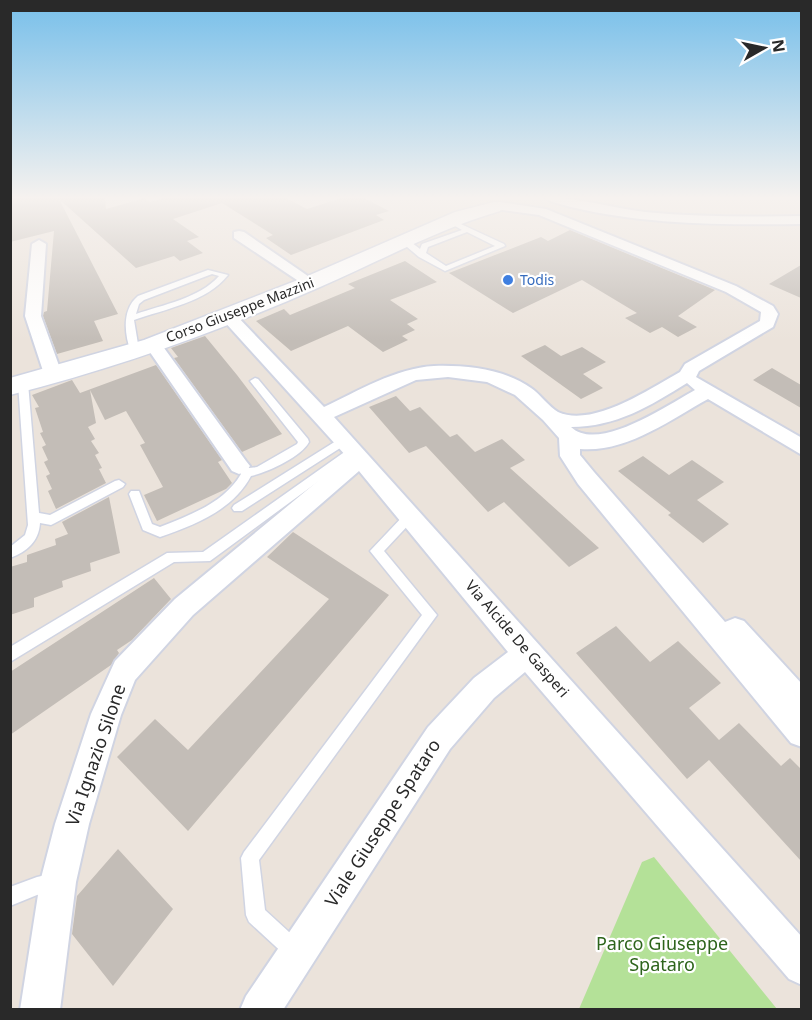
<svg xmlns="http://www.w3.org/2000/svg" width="812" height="1020" viewBox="0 0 812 1020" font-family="'Noto Sans',sans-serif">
	<rect width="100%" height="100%" fill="#ebe3db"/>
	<path fill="#b4e198" d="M 654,857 L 777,1009 L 579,1009 L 642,862 Z"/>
	<path fill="#c3bdb7" d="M 10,198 L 105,198 L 106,209 L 145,198 L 150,202 L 164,198 L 286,198 L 307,209 L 341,198 L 364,198 L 389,211 L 376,215 L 384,220 L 291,255 L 266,238 L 273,235 L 222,203 L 173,219 L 199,237 L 187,241 L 203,253 L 180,261 L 174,256 L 136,268 L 59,199 L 118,314 L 94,321 L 103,341 L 57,354 L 43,316 L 44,312 L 47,311 L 54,231 L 10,242 Z
		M 570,230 L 715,290 L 678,316 L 697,327 L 678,337 L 662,327 L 650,333 L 625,318 L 637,313 L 582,280 L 513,313 L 449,273 L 541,237 L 548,241 Z
		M 405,261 L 437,282 L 390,300 L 418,319 L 407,324 L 415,330 L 402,336 L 408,340 L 383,352 L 348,326 L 291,351 L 256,321 L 284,309 L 290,315 L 355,288 L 348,284 Z
		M 801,265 L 801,298 L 769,284 Z
		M 205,336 L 237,375 L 282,434 L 242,452 L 174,358 L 178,357 L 171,348 Z
		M 545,345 L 561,356 L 582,347 L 606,362 L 583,374 L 603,388 L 581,399 L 521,356 Z
		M 156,365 L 222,460 L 218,462 L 232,483 L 226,489 L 157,521 L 144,495 L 163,487 L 140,445 L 145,443 L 126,411 L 105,420 L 90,390 L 96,423 L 88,427 L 95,439 L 91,441 L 99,453 L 95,455 L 102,468 L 99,469 L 106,483 L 56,509 L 48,491 L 52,489 L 46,476 L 50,474 L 44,462 L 48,460 L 42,447 L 46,445 L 40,433 L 43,432 L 35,408 L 39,407 L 32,395 L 72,380 L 80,393 Z
		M 772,368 L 801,385 L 801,408 L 753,380 Z
		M 396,396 L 410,411 L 420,407 L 450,437 L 457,434 L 475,452 L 502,439 L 525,460 L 510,468 L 599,548 L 569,567 L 504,502 L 488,512 L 426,446 L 409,453 L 369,407 Z
		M 643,456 L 669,475 L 692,460 L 724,482 L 697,500 L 729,524 L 703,543 L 668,515 L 671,513 L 618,471 Z
		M 109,497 L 120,553 L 90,563 L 91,571 L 62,581 L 63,587 L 34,598 L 34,607 L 10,615 L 10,567 L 27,562 L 27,555 L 56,545 L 55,539 L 68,534 L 62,522 Z
		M 293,532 L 389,595 L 188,831 L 117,757 L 155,719 L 188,750 L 329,599 L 267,557 Z
		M 154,578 L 171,599 L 132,640 L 117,650 L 119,653 L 111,665 L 10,735 L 10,672 Z
		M 616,626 L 650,662 L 678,641 L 721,683 L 689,708 L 719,740 L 739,723 L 781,766 L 790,758 L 801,769 L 801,861 L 709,760 L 687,779 L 576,653 Z
		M 118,849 L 173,909 L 113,986 L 72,934 L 77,896 Z"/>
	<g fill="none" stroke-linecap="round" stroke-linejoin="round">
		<g stroke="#d0d4e2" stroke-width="3">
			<path id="service" d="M 450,219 L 504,244 L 505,246 L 445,271 L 419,257 L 400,241 L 407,239 L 420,249 L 422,244 L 462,230 L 448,222 L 447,221 ZM 467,232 L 495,246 L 446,266 L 426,253 L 428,247 Z
				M 208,270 L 228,275 C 207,302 165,309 134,320 L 139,350 L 137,352 L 131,352 C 124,334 122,309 138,296 ZM 212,274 L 219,276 C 200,298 162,305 136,314 L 139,304 L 144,300 Z
				M 255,378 L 258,379 L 308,439 L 309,442 C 301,457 268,472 251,476 C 233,510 195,525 160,537 L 143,530 L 129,494 L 131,491 L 139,491 L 152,524 L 160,527 C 190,515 224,503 241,474 L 236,467 L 238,464 L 246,464 L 249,468 L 257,467 L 297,444 L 298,442 L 250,381 Z
				M 23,380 L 28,383 L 39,513 L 50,515 L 115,481 L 119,480 L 125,484 L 123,487 L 55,523 L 51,525 L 40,523 C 39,541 27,552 10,558 L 10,547 L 25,535 L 28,525 L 18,383 Z
				M 344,436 L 348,437 L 349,440 L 348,443 L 242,511 L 234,511 L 232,508 L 234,505 Z
				M 353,446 L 358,450 L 357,453 L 210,561 L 174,562 L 10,662 L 10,647 L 167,553 L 203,552 Z
				M 410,511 L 414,513 L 416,516 L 414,519 L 384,551 L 437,615 L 259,860 L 265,910 L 301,943 L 304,950 L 301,957 L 294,960 L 287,957 L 249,922 L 246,915 L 241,858 L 244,852 L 422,615 L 370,551 L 406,513 Z
				M 55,873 L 62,875 L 64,882 L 62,889 L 37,895 L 10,906 L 10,887 L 37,877 Z"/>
		</g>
		<g stroke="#d0d4e2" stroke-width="4">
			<path id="minor" d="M 545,198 C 578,197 612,208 645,212 C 697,217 749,217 802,216 L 802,224 C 725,225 646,225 571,207 C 562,204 551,203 545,198 Z
				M 499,202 L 546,209 L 736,286 L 773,306 L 778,314 L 773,327 L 699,371 L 696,377 L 802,438 L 802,455 L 708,399 C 670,420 626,453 580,449 L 580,455 L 594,472 L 725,622 L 735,618 L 744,621 L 802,684 L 802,747 L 791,743 L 578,484 L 560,456 L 559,438 L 543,420 L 515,395 L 487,382 L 448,377 L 416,380 L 334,417 L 802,937 L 802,985 L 789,979 L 525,672 L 494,698 L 450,749 L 283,1010 L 240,1010 L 246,996 L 428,727 L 474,678 L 508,652 L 359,471 L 193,615 L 135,680 L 121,715 L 89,824 L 76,882 L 60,1010 L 20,1010 L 40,882 L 55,824 L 91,714 L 115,661 L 175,599 L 347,457 L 222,319 L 220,316 L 222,313 L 234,313 L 324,407 C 358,391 396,368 434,366 C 466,365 504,369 531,388 C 540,394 549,407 558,412 C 593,428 651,388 680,372 L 685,364 L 760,321 L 761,312 L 726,292 L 539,215 L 495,209 L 495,203 ZM 687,383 L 695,390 C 668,405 598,453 571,427 C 616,427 650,406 687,383 Z
				M 239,231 L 244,232 L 318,283 L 316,286 L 306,286 L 234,238 L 234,232 Z
				M 39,240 L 46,244 L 41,316 L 62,374 L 53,380 L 44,374 L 25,316 L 32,244 Z
				M 153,340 L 159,341 L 246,461 L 250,466 L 246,471 L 239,474 L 232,471 L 145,345 Z"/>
		</g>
		<g stroke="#d0d4e2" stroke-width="3">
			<path id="secondary" d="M 494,202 L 500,203 L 503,207 L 500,211 C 438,229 380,261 320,287 C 220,331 116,368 10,395 L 10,378 L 144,340 L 303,278 L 455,212 Z"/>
		</g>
		<use href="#service" fill="#fff" fill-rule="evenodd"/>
		<use href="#minor" fill="#fff" fill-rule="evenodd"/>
		<use href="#secondary" fill="#fff" fill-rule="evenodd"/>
	</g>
	<linearGradient id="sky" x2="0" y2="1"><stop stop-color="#77bfea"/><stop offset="0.58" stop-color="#f6f2ef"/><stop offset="1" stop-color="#f6f2ef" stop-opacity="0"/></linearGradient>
	<rect width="812" height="341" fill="url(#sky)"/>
	<circle fill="#3f7fe0" stroke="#fff" stroke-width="2" cx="508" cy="280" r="6"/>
	<g text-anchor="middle" stroke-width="4.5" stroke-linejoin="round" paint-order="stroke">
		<g font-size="14" fill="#366cbe" stroke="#fff" text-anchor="start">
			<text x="520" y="285">Todis</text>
		</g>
		<g font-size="14" fill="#292929" stroke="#fff">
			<text transform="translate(240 310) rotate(-21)" y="5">Corso Giuseppe Mazzini</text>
		</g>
		<g font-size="15" fill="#292929" stroke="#fff">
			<text transform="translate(517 639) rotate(49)" y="5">Via Alcide De Gasperi</text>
		</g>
		<g font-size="18" fill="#292929" stroke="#fff">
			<text transform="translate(96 755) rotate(-71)" y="6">Via Ignazio Silone</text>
			<text transform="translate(383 823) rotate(-57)" y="6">Viale Giuseppe Spataro</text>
		</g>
		<g font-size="18" fill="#2d641b" stroke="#fff">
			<text x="662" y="950">Parco Giuseppe<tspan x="662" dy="21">Spataro</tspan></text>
		</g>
	</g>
	<rect width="812" height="1020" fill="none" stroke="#292929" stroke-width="24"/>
	<g transform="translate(764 48) rotate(81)" stroke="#ffffff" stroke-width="4.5" paint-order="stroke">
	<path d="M0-4.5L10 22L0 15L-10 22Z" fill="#292929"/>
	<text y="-9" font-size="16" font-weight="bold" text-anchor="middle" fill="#292929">N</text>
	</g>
</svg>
